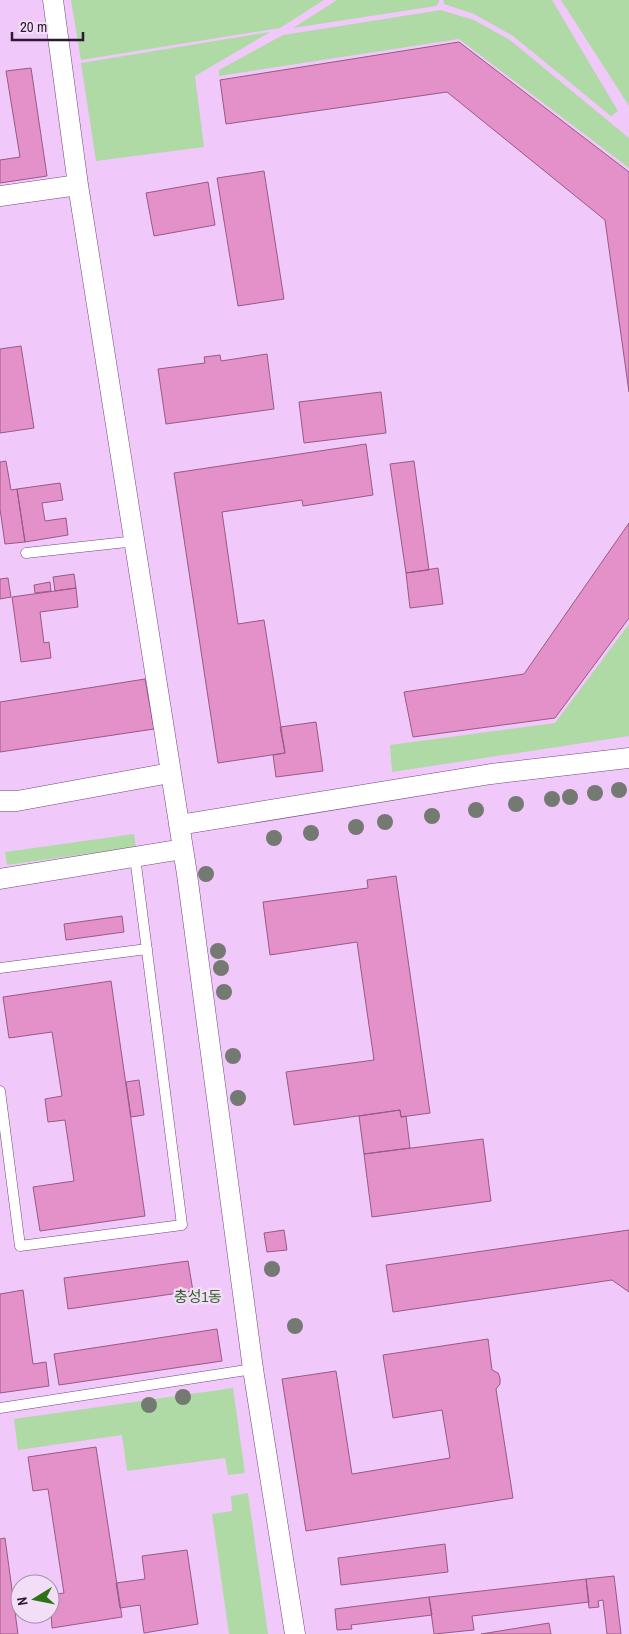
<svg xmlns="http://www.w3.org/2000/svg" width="629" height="1634" viewBox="0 0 629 1634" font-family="'Archivo Narrow','Noto Sans KR',sans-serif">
	<rect width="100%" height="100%" fill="#f0c9fa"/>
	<path fill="#afdaa5" d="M 71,0 L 324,0 L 280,28 L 81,60 Z
		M 337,0 L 439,0 L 439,2 L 436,6 L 293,28 Z
		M 443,0 L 552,0 L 618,111 L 611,116 L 513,36 L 474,14 L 444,4 Z
		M 561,0 L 629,0 L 629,106 Z
		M 441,10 L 474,20 L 510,40 L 629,138 L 629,168 L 459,39 L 219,76 L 219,70 L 283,35 Z
		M 270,32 L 195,76 L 204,147 L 96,161 L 81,63 Z
		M 629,624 L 629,736 L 392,772 L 390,745 L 555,723 Z
		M 134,834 L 136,847 L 7,865 L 5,852 Z
		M 233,1388 L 245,1473 L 228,1475 L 225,1458 L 127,1471 L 122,1435 L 18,1450 L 14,1419 Z
		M 248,1493 L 268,1634 L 229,1634 L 212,1514 L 232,1511 L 231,1496 Z"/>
	<path fill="#e491c9" stroke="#975a84" d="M 459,42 L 629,172 L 629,392 L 605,220 L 447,92 L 226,124 L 220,80 Z
		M 31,68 L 47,176 L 0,183 L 0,160 L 20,157 L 6,71 Z
		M 264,171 L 284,299 L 238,306 L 217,178 Z
		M 208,182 L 215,225 L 154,236 L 146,193 Z
		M 21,346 L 34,428 L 0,433 L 0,349 Z
		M 267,354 L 274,409 L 166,424 L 158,369 L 205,363 L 204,357 L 220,355 L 221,361 Z
		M 381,392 L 386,433 L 304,443 L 299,402 Z
		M 366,444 L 373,495 L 303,506 L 302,500 L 222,512 L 238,624 L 264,620 L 285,753 L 218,763 L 174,473 Z
		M 6,461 L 11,490 L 17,489 L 25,542 L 5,544 L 0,509 L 0,462 Z
		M 414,461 L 429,570 L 406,573 L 390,464 Z
		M 60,483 L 63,500 L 42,503 L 45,521 L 66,518 L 68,535 L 25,542 L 17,489 Z
		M 629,523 L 629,618 L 555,718 L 413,737 L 404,692 L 524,674 Z
		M 438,568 L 443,604 L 410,608 L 406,573 Z
		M 74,574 L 76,588 L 55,591 L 53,577 Z
		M 8,578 L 11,597 L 0,599 L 0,579 Z
		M 50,582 L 51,591 L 35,593 L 34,585 Z
		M 76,588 L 78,607 L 40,612 L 44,643 L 49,642 L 51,658 L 21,662 L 12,597 Z
		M 145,679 L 154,729 L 0,752 L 0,702 Z
		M 316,722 L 323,771 L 276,777 L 273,755 L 285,753 L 280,727 Z
		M 396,876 L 430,1113 L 401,1117 L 400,1110 L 294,1125 L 286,1072 L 374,1060 L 357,942 L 270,955 L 263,902 L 368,888 L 367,880 Z
		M 122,916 L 124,932 L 66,940 L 64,924 Z
		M 111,981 L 145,1216 L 40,1231 L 33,1187 L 74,1181 L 65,1120 L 48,1122 L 45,1099 L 62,1096 L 52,1032 L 9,1038 L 3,997 Z
		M 139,1080 L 144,1115 L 131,1117 L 126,1082 Z
		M 400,1110 L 401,1117 L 406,1116 L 410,1148 L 364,1154 L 359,1116 Z
		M 483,1139 L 491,1201 L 372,1217 L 364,1154 Z
		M 284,1230 L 287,1250 L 267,1252 L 264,1233 Z
		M 629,1230 L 629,1292 L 612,1280 L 393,1312 L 386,1265 Z
		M 188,1261 L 193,1291 L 68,1309 L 64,1278 Z
		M 23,1290 L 33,1364 L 46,1362 L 49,1386 L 0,1393 L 0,1294 Z
		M 217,1329 L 222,1361 L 59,1385 L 54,1354 Z
		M 488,1339 L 492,1370 L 498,1373 L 500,1378 L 500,1384 L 496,1389 L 513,1498 L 306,1531 L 282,1379 L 336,1371 L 352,1474 L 450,1458 L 442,1410 L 393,1418 L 383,1355 Z
		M 96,1447 L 122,1617 L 52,1628 L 50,1595 L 64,1593 L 48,1489 L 33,1491 L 28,1457 Z
		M 5,1538 L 18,1634 L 0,1634 L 0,1539 Z
		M 445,1544 L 448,1572 L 341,1585 L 338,1558 Z
		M 187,1550 L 198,1624 L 144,1633 L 140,1605 L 120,1608 L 116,1583 L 145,1579 L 142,1556 Z
		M 614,1576 L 621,1634 L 607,1634 L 603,1600 L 598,1601 L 599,1607 L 589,1608 L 586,1579 Z
		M 586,1579 L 589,1602 L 472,1616 L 474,1630 L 434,1634 L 429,1597 Z
		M 429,1597 L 432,1615 L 351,1625 L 352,1629 L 337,1630 L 335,1609 Z
		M 549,1623 L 551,1634 L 481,1634 Z"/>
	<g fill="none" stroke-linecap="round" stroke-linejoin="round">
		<g stroke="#73487e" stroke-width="11">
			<path id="service" d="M 26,553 L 136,541
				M 0,968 L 147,949
				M 0,1091 L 20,1246 L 182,1225 L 135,857
				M 0,1408 L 253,1369"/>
		</g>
		<g stroke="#73487e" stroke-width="21">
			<path id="minor" d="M 53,0 L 78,185 L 187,874 L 253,1369 L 295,1634
				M 0,196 L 78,185
				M 0,801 L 17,801 L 170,773
				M 179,825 L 491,774 L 629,758
				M 0,879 L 183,849"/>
		</g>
		<use href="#service" stroke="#fff" stroke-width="10"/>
		<use href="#minor" stroke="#fff" stroke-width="20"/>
	</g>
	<g fill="#747972">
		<circle cx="619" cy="790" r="8"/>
		<circle cx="595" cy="793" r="8"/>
		<circle cx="570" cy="797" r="8"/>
		<circle cx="552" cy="799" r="8"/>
		<circle cx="516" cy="804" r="8"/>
		<circle cx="476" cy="810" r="8"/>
		<circle cx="432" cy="816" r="8"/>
		<circle cx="385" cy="822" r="8"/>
		<circle cx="356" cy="827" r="8"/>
		<circle cx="311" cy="833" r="8"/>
		<circle cx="274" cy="838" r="8"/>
		<circle cx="206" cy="874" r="8"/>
		<circle cx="218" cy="951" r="8"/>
		<circle cx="221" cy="968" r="8"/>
		<circle cx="224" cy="992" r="8"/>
		<circle cx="233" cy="1056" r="8"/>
		<circle cx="238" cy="1098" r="8"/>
		<circle cx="272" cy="1269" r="8"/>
		<circle cx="295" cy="1326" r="8"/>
		<circle cx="183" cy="1397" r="8"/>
		<circle cx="149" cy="1405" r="8"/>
	</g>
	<g text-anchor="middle" stroke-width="4.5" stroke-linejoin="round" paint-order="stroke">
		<g font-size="15" fill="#346229" stroke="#f2def7">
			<text x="198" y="1302">충성1동</text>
		</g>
	</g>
	<g transform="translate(35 1599) rotate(260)"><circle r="24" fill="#f2def7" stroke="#a390a8"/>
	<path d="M0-4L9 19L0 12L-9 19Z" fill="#2c7316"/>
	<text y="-8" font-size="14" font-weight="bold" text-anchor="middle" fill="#2c1a31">N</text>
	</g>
	<path d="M12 32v8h71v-8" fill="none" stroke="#2c1a31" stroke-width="2.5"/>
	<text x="20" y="32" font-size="15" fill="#2c1a31" stroke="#f2def7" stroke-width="4" paint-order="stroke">20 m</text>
</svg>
